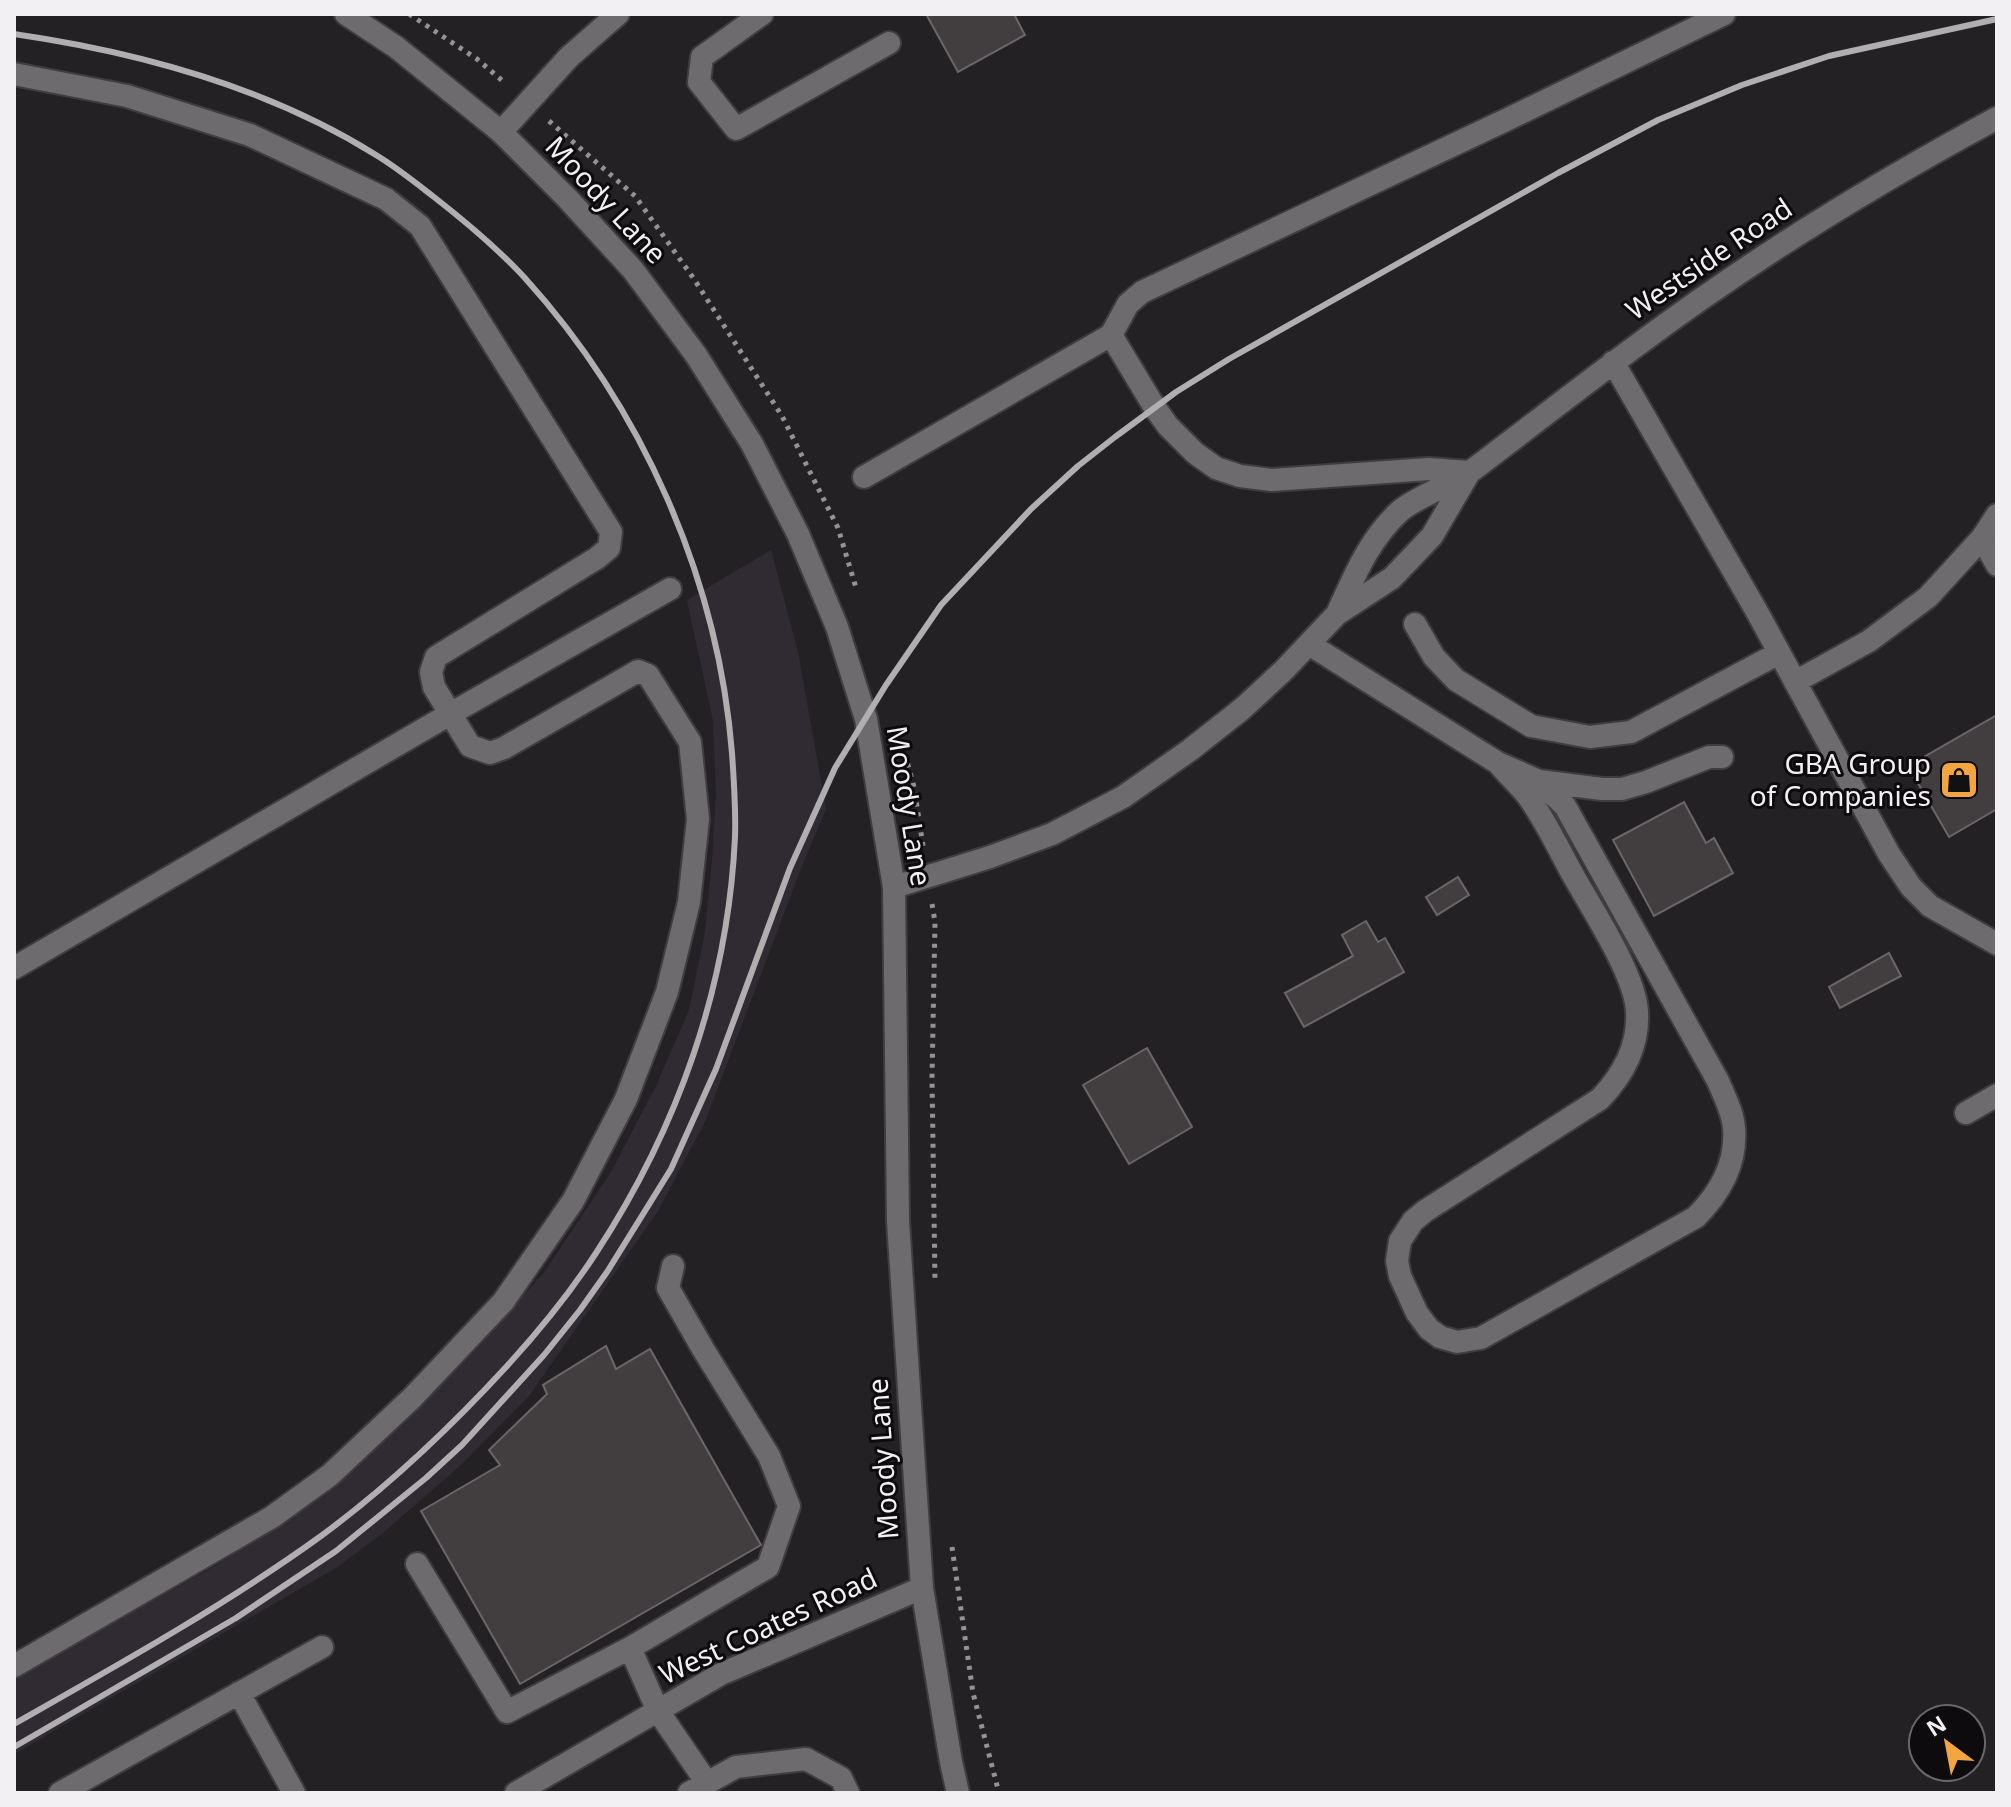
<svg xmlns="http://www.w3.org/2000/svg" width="2011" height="1807" viewBox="0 0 2011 1807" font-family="'Noto Sans',sans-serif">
	<rect width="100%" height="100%" fill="#242125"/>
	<path fill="#302b33" d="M 771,550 L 798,652 L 826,809 L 802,866 L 705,1122 L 658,1211 L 529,1396 L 462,1464 L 383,1533 L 336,1568 L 14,1754 L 14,1679 L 215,1566 L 340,1482 L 409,1419 L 472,1354 L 545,1271 L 611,1172 L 656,1086 L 689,1010 L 705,932 L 712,860 L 716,794 L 713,721 L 687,600 Z"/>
	<path fill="#423e40" stroke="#6b6669" stroke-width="2" d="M 926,14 L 1014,14 L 1025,35 L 958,72 Z
		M 1997,715 L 1997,809 L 1949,837 L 1908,766 Z
		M 1684,802 L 1706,843 L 1714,838 L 1733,873 L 1654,916 L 1613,840 Z
		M 1458,877 L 1469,895 L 1437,915 L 1426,897 Z
		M 1366,921 L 1378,942 L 1385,938 L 1404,972 L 1304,1027 L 1285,993 L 1353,956 L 1342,935 Z
		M 1889,953 L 1901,976 L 1840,1008 L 1829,987 Z
		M 1147,1048 L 1192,1127 L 1129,1164 L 1083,1085 Z
		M 606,1346 L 616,1369 L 650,1349 L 761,1545 L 520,1684 L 421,1511 L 500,1465 L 489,1450 L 547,1394 L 543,1385 Z"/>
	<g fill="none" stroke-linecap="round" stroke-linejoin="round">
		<g stroke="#3f3d40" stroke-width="26">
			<path id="service" d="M 762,14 L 702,57 L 699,82 L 736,129 L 889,43
				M 14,74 L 127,96 L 250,135 L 386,199 L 420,226 L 611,532 L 609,548 L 597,558 L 436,657 L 431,672 L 434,687 L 470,746 L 490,753 L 504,748 L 638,671 L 648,675 L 690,742 L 698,819 L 689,902 L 667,992 L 626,1099 L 573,1201 L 503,1302 L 412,1398 L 330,1475 L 272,1517 L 14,1666
				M 1111,335 L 1155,408 L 1168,426 L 1195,453 L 1216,468 L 1240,476 L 1272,480 L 1429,469 L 1469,472
				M 1613,362 L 1756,610 L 1889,854 L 1911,887 L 1930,906 L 1997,944
				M 864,477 L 1111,335 L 1128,304 L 1142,292 L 1506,120 L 1724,14
				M 1982,538 L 1997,565
				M 1337,614 C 1354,577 1369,539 1400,511 C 1419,495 1453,485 1474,469 C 1551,411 1627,350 1707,295 C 1800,230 1897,172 1997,118
				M 1415,624 L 1434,657 L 1456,680 L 1531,726 L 1590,737 L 1631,732 L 1779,653
				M 1309,644 L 1498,763 L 1539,781 L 1602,789 L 1622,789 L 1646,782 L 1709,757 L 1722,757
				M 1795,682 L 1869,641 L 1928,597 L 1982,538 L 1997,515
				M 1498,763 C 1507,774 1518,784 1527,795 C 1545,819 1558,848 1573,875 C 1592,909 1636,976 1637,1012 C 1639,1047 1623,1075 1600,1099 L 1425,1211 L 1413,1221 L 1400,1241 L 1397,1261 L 1400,1276 L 1417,1313 L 1429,1329 L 1440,1337 L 1457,1342 L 1481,1338 L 1696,1217 C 1720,1193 1737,1163 1734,1128 C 1733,1112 1724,1096 1718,1081 L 1565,806 L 1539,781
				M 894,887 L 990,857 L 1052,834 L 1123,797 L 1190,750 L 1242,709 L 1284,670 L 1337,614 L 1392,578 L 1432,536 L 1469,473
				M 14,968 L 450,714 L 670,589
				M 1966,1113 L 1997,1095
				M 417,1564 L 507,1712 L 630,1648 L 658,1711 L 707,1783
				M 630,1648 L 768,1567 L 789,1506 L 769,1456 L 703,1349 L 668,1288 L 673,1266
				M 239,1693 L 294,1793
				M 60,1793 L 322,1647
				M 689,1793 L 736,1767 L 806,1759 L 841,1778 L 848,1793"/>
		</g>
		<g stroke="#3f3d40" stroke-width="26">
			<path id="minor" d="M 501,132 L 569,57 L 618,14
				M 516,1793 L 721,1674 L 922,1588"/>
		</g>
		<g stroke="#3f3d40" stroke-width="26">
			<path id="tertiary" d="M 346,14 L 396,47 L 501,132 L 567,198 L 633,270 L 696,355 L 752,444 L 798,534 L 837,627 L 866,719 L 894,887 L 898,1221 L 922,1588 L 951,1762 L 958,1793"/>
		</g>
		<path stroke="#959295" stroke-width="5" stroke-dasharray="4 6" stroke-linecap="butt" d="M 409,14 L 477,59 L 505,83
			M 549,121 L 635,196 L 694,279 L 782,416 L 838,528 L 857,591
			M 905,754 L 914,787 L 923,846
			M 932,904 L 935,922 L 932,1078 L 935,1281
			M 952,1547 L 973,1693 L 999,1793"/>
		<use href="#service" stroke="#6e6b6f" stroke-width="22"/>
		<use href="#minor" stroke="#6e6b6f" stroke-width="22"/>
		<use href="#tertiary" stroke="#6e6b6f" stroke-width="22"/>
		<path stroke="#b0aeb0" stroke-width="6" d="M 14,34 C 138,52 269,88 376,155 C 396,167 416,183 434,197 C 466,222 497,248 524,277 C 642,407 718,578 732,753 C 734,781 736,809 735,837 C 728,986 678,1128 596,1253 C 570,1293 539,1331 507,1366 C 450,1428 389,1486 321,1536 C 224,1606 118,1665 14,1724
			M 14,1747 L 236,1618 L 336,1551 L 426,1478 L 462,1445 L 544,1355 L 580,1310 L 607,1272 L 671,1169 L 716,1069 L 790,868 L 835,768 L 886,685 L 941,605 L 1031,509 L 1078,466 L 1115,437 L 1176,392 L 1229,359 L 1558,173 L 1658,120 L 1742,85 L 1829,56 L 1997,19"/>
	</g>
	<defs>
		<g id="shop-square" transform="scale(2)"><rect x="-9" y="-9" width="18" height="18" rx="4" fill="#f2a541" stroke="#0d0b0d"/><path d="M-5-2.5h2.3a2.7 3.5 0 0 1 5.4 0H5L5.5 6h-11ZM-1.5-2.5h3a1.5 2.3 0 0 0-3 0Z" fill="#111"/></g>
	</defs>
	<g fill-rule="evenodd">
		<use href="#shop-square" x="1959" y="780"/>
	</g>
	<g text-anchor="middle" stroke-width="6" stroke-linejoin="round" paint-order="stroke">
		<g font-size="28" fill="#f2f0f2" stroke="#0d0b0d">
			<text transform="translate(606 200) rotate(47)" y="10">Moody Lane</text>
			<text transform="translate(1709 259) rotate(-34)" y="10">Westside Road</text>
			<text transform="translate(909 806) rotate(81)" y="10">Moody Lane</text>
			<text transform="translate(883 1459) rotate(-94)" y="10">Moody Lane</text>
			<text transform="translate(768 1626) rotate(-25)" y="10">West Coates Road</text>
		</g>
		<g font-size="28" fill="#f2f0f2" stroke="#0d0b0d" text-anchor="end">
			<text x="1931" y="774">GBA Group<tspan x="1931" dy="32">of Companies</tspan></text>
		</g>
	</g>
	<rect width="2011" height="1807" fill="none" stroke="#f2f0f2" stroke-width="32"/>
	<g transform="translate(1947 1743) rotate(328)"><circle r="38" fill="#0d0b0d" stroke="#696769" stroke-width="2"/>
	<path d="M0-6L14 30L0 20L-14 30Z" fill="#f2a541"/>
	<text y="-12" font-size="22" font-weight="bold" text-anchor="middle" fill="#f2f0f2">N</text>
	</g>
</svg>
